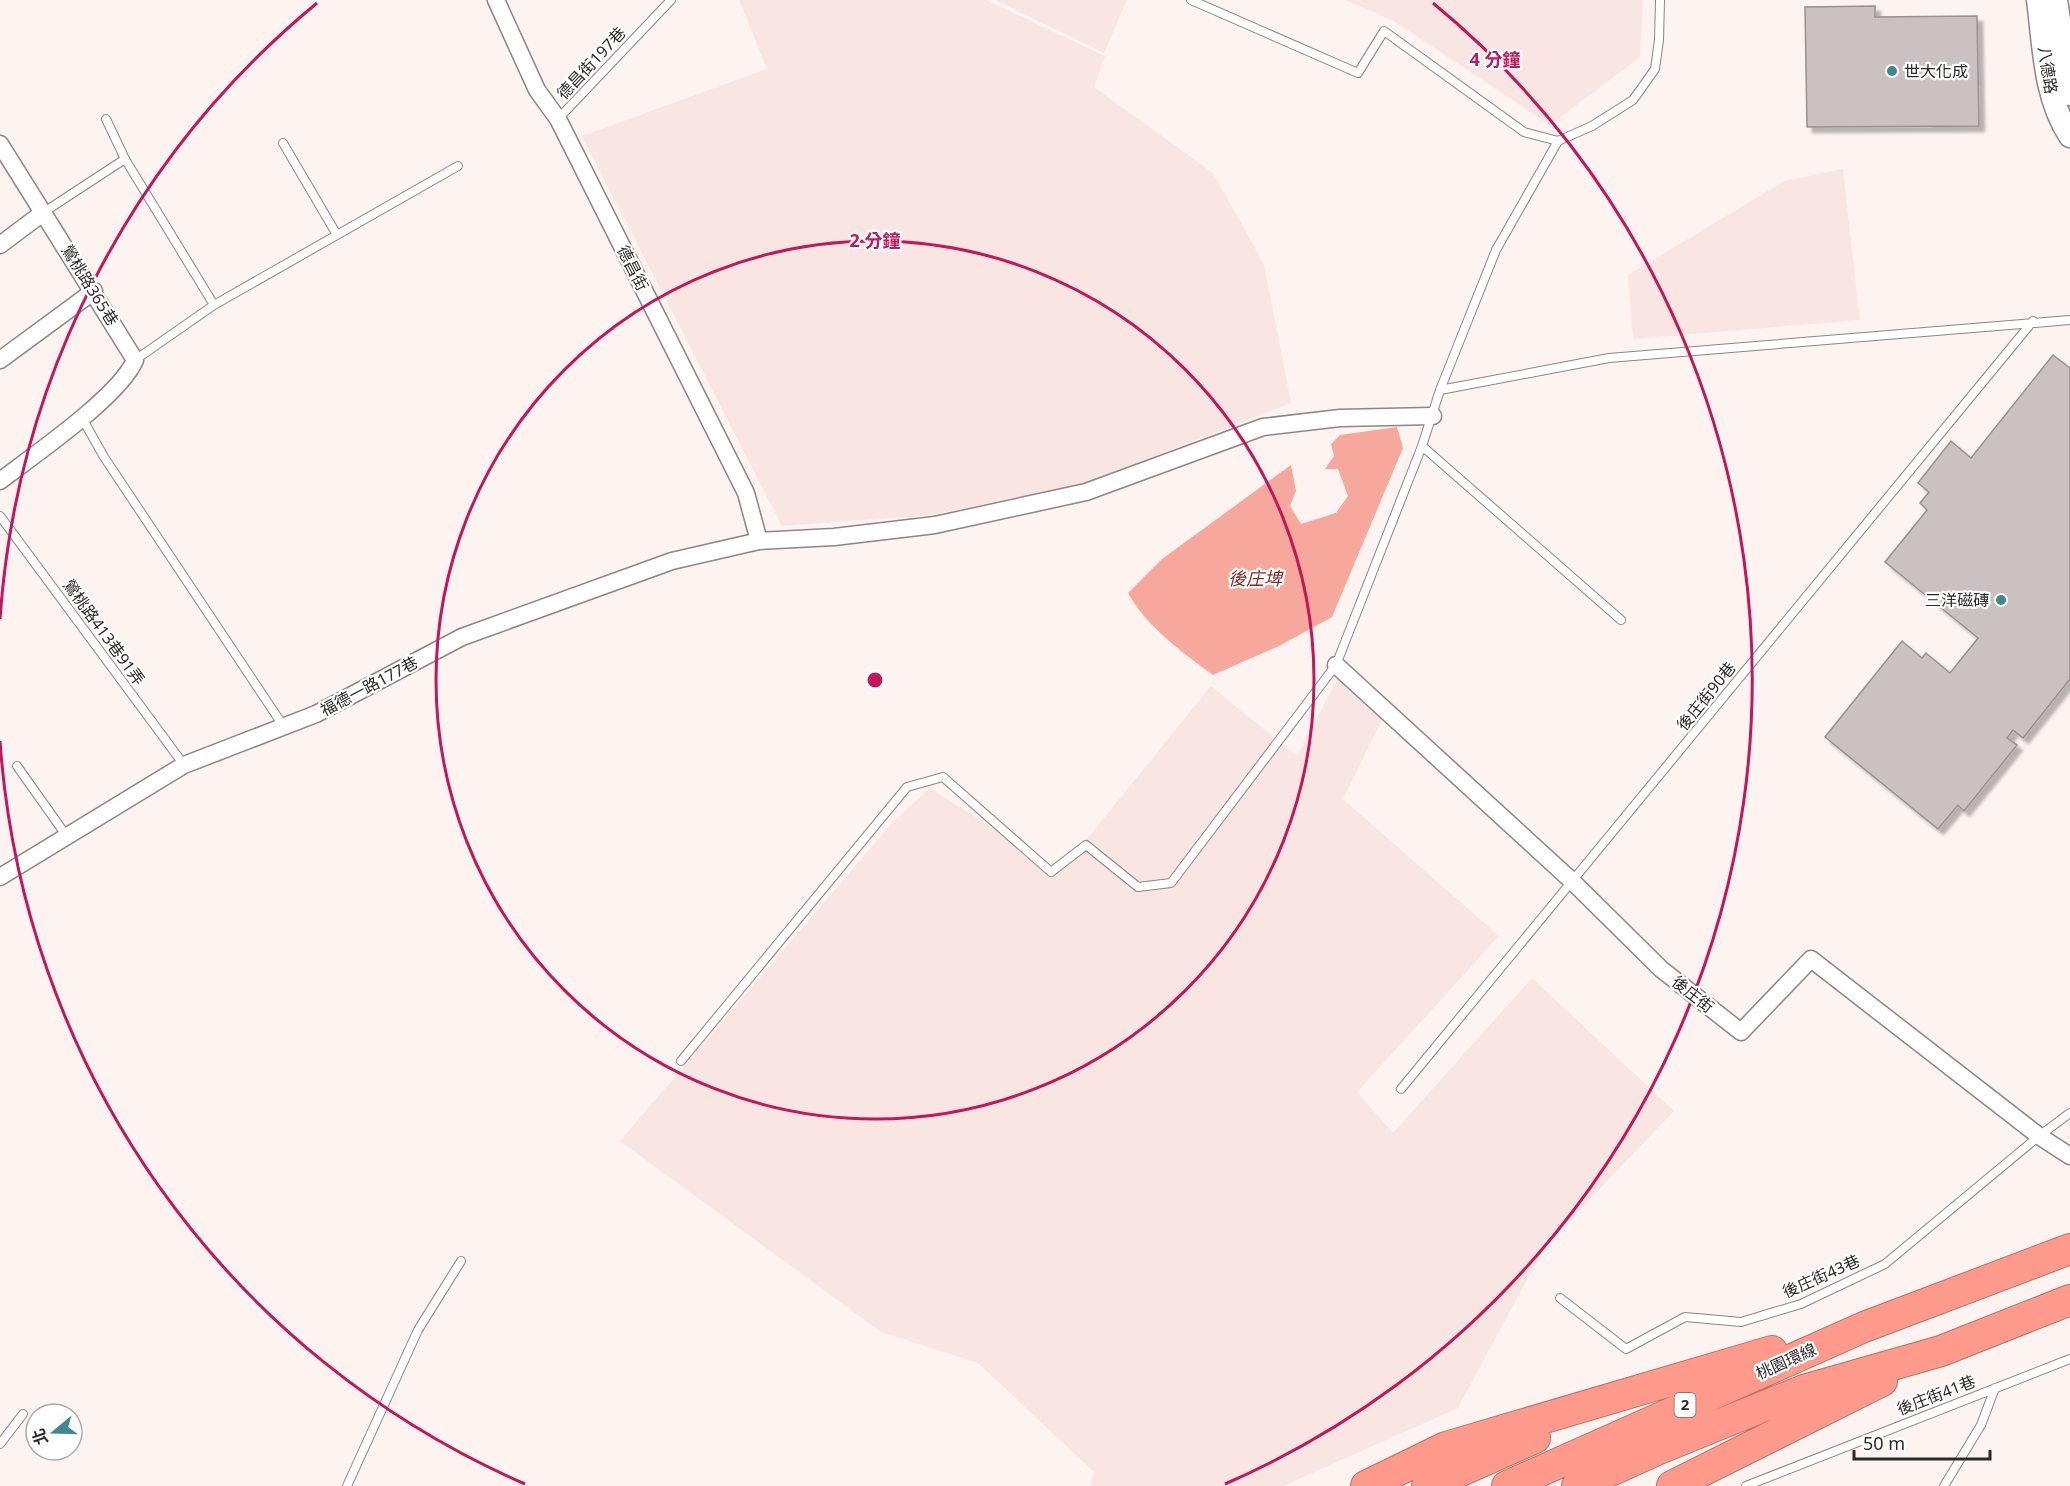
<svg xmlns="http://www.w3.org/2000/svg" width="2070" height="1486" viewBox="0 0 2070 1486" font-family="'Noto Sans','Noto Sans TC',sans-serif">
	<defs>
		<filter id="shadow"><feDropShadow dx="5.5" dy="5.5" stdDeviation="1.5" flood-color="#0004"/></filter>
	</defs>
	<rect width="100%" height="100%" fill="#fdf3f1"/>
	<path fill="#f9e6e2" d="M 739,0 L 986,0 L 1105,56 L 1094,87 L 1213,173 L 1264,264 L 1291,403 L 1080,485 L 931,515 L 782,526 L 582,136 L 767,69 Z
		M 995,0 L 1127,0 L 1104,53 Z
		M 1345,0 L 1643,0 L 1640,57 L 1550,125 L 1392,20 Z
		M 1843,169 L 1860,320 L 1633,339 L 1628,275 L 1784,181 Z
		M 1339,676 L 1383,718 L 1343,799 L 1499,936 L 1357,1092 L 1393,1133 L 1532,978 L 1674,1111 L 1545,1246 L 1458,1408 L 1283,1486 L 1090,1486 L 1094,1472 L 978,1363 L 881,1332 L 620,1141 L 893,822 L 930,788 L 1061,871 L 1211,686 L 1297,756 Z"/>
	<path fill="#f6a89c" d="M 1397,427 L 1403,448 L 1332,617 L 1279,646 L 1213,675 C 1183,653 1146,626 1128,593 L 1162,559 L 1291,465 L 1296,491 L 1290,506 L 1301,524 L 1336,513 L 1348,496 L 1338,469 L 1325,469 L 1334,456 L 1331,444 L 1340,435 Z"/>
	<path fill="#cbc1c0" stroke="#9a908f" stroke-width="1.5" filter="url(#shadow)" d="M 1875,6 L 1875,17 L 1977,16 L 1979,126 L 1807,127 L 1805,7 Z
		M 2053,355 L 2070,368 L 2070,679 L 2023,738 L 2013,730 L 2007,738 L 2017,745 L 1964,811 L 1958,805 L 1938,829 L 1825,737 L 1902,641 L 1922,658 L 1926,653 L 1950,673 L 1978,638 L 1885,562 L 1927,510 L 1920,503 L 1929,492 L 1918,483 L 1951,441 L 1971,458 Z"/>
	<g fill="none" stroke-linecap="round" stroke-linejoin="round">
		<g stroke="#8e8584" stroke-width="10">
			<path id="service" d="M 1191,0 L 1358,73 L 1384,31 L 1524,132 L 1558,141 L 1592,126 L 1633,100 L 1655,69 L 1659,40 L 1660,0
				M 106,119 L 125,159
				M 558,119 L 671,0
				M 283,143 L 337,235
				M 44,212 L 125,159 L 214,305
				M 135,360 L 214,305 L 458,166
				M 1440,390 L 1609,358 L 2070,320
				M 82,418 L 104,457 L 284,727
				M 1422,446 L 1621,620
				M 0,516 L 184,765
				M 17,766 L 68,838
				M 681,1061 L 907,787 L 943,777 L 1051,872 L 1086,845 L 1138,887 L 1171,883 L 1336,665 L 1422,446 L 1440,390 L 1496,250 L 1558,141
				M 1401,1089 L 2033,321
				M 1560,1298 L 1626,1349 L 1685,1317 L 1741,1322 L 1801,1304 L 1885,1264 L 2039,1136 L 2070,1113
				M 0,1444 L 23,1414
				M 347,1486 L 418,1330 L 461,1261
				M 1746,1486 L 2070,1359
				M 1944,1486 L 1981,1425 L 1995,1388"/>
		</g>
		<g stroke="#8e8584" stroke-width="19">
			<path id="minor" d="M 496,0 L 537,90 L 558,119 L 746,493 L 759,541
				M 0,144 L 135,360 C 120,396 34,455 0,481
				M 0,245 L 44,212
				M 0,360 L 94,291
				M 1336,665 L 1573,882 L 1661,969 L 1741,1032 L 1811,959 L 2039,1136 L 2070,1156
				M 0,877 L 184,765 L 316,714 L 462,637 L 672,561 L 759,541 L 834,537 L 935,525 L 1086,492 L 1263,427 L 1340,418 L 1433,416"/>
		</g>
		<g stroke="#8e8584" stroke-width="25">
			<path id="secondary" d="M 2038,0 C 2044,46 2044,96 2070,136
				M 2056,0 L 2070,94"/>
		</g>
		<g stroke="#b47268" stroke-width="32">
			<path id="motorway" d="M 1366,1486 L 1446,1447 L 1772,1351
				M 1427,1486 L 1535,1438
				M 1507,1486 L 1864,1327 L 2070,1249
				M 1577,1486 L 1659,1449 L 1804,1390 L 1941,1351 L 2070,1300
				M 1672,1486 L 1882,1381"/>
		</g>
		<use href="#service" stroke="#fff" stroke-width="8"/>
		<use href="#minor" stroke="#fff" stroke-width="16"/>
		<use href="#secondary" stroke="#fff" stroke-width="22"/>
		<use href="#motorway" stroke="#fe9a8b" stroke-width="30"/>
	</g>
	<g fill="none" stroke="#c2185b" stroke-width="3">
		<circle cx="875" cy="680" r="439"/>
		<path d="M525 1484A877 877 0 0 1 0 741M0 619A877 877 0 0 1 317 3M1433 3A877 877 0 0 1 1225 1484"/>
	</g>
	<g fill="#428893" stroke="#fff" stroke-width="2">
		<circle cx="1892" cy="71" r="6"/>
		<circle cx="2001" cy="600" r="6"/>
	</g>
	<g text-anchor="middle" stroke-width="4.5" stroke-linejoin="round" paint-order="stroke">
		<rect fill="#fff" stroke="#6b6968" stroke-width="1.5" x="1674.5" y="1393" width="21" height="24" rx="4.5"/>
		<g font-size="15" font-weight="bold" fill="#2c2928">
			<text x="1685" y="1410">2</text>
		</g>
		<g font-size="16" fill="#2c2928" stroke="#fff">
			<text transform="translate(591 63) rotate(-47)" y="6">德昌街197巷</text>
			<text transform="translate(2048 70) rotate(81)" y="6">八德路</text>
			<text transform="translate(633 268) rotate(63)" y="6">德昌街</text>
			<text transform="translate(90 285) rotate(58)" y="6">鶯桃路365巷</text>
			<text transform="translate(104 632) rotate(54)" y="6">鶯桃路413巷91弄</text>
			<text transform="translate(369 686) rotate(-28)" y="6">福德一路177巷</text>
			<text transform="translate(1706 696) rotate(-51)" y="6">後庄街90巷</text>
			<text transform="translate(1693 994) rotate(38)" y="6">後庄街</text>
			<text transform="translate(1821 1276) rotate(-24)" y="6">後庄街43巷</text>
			<text transform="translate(1786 1361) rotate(-24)" y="6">桃園環線</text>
			<text transform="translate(1936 1395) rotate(-21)" y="6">後庄街41巷</text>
		</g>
		<g font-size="16" fill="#2c2928" stroke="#fff" text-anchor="start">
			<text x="1904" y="77">世大化成</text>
			<text x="1989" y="606" text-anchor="end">三洋磁磚</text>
		</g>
		<g font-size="18" font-style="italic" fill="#842b22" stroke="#fff">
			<text x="1255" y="585">後庄埤</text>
		</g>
	</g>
	<circle cx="875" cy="680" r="9" fill="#c2185b" stroke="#fff" stroke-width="3"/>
	<g font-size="18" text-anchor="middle" font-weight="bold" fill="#c2185b" stroke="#fff" stroke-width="4.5" stroke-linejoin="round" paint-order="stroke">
		<text x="1495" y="66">4 分鐘</text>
		<text x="875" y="247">2 分鐘</text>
	</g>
	<g transform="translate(54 1432) rotate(251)"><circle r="28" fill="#ffffff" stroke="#aba9a9" stroke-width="1.5"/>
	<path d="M0-4.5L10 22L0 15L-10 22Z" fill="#428893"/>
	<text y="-9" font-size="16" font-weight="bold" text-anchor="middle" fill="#2c2928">北</text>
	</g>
	<path d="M1854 1450v9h136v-9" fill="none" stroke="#2c2928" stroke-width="3"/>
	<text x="1863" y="1450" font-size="18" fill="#2c2928" stroke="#ffffff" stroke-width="4.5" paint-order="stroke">50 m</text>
</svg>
